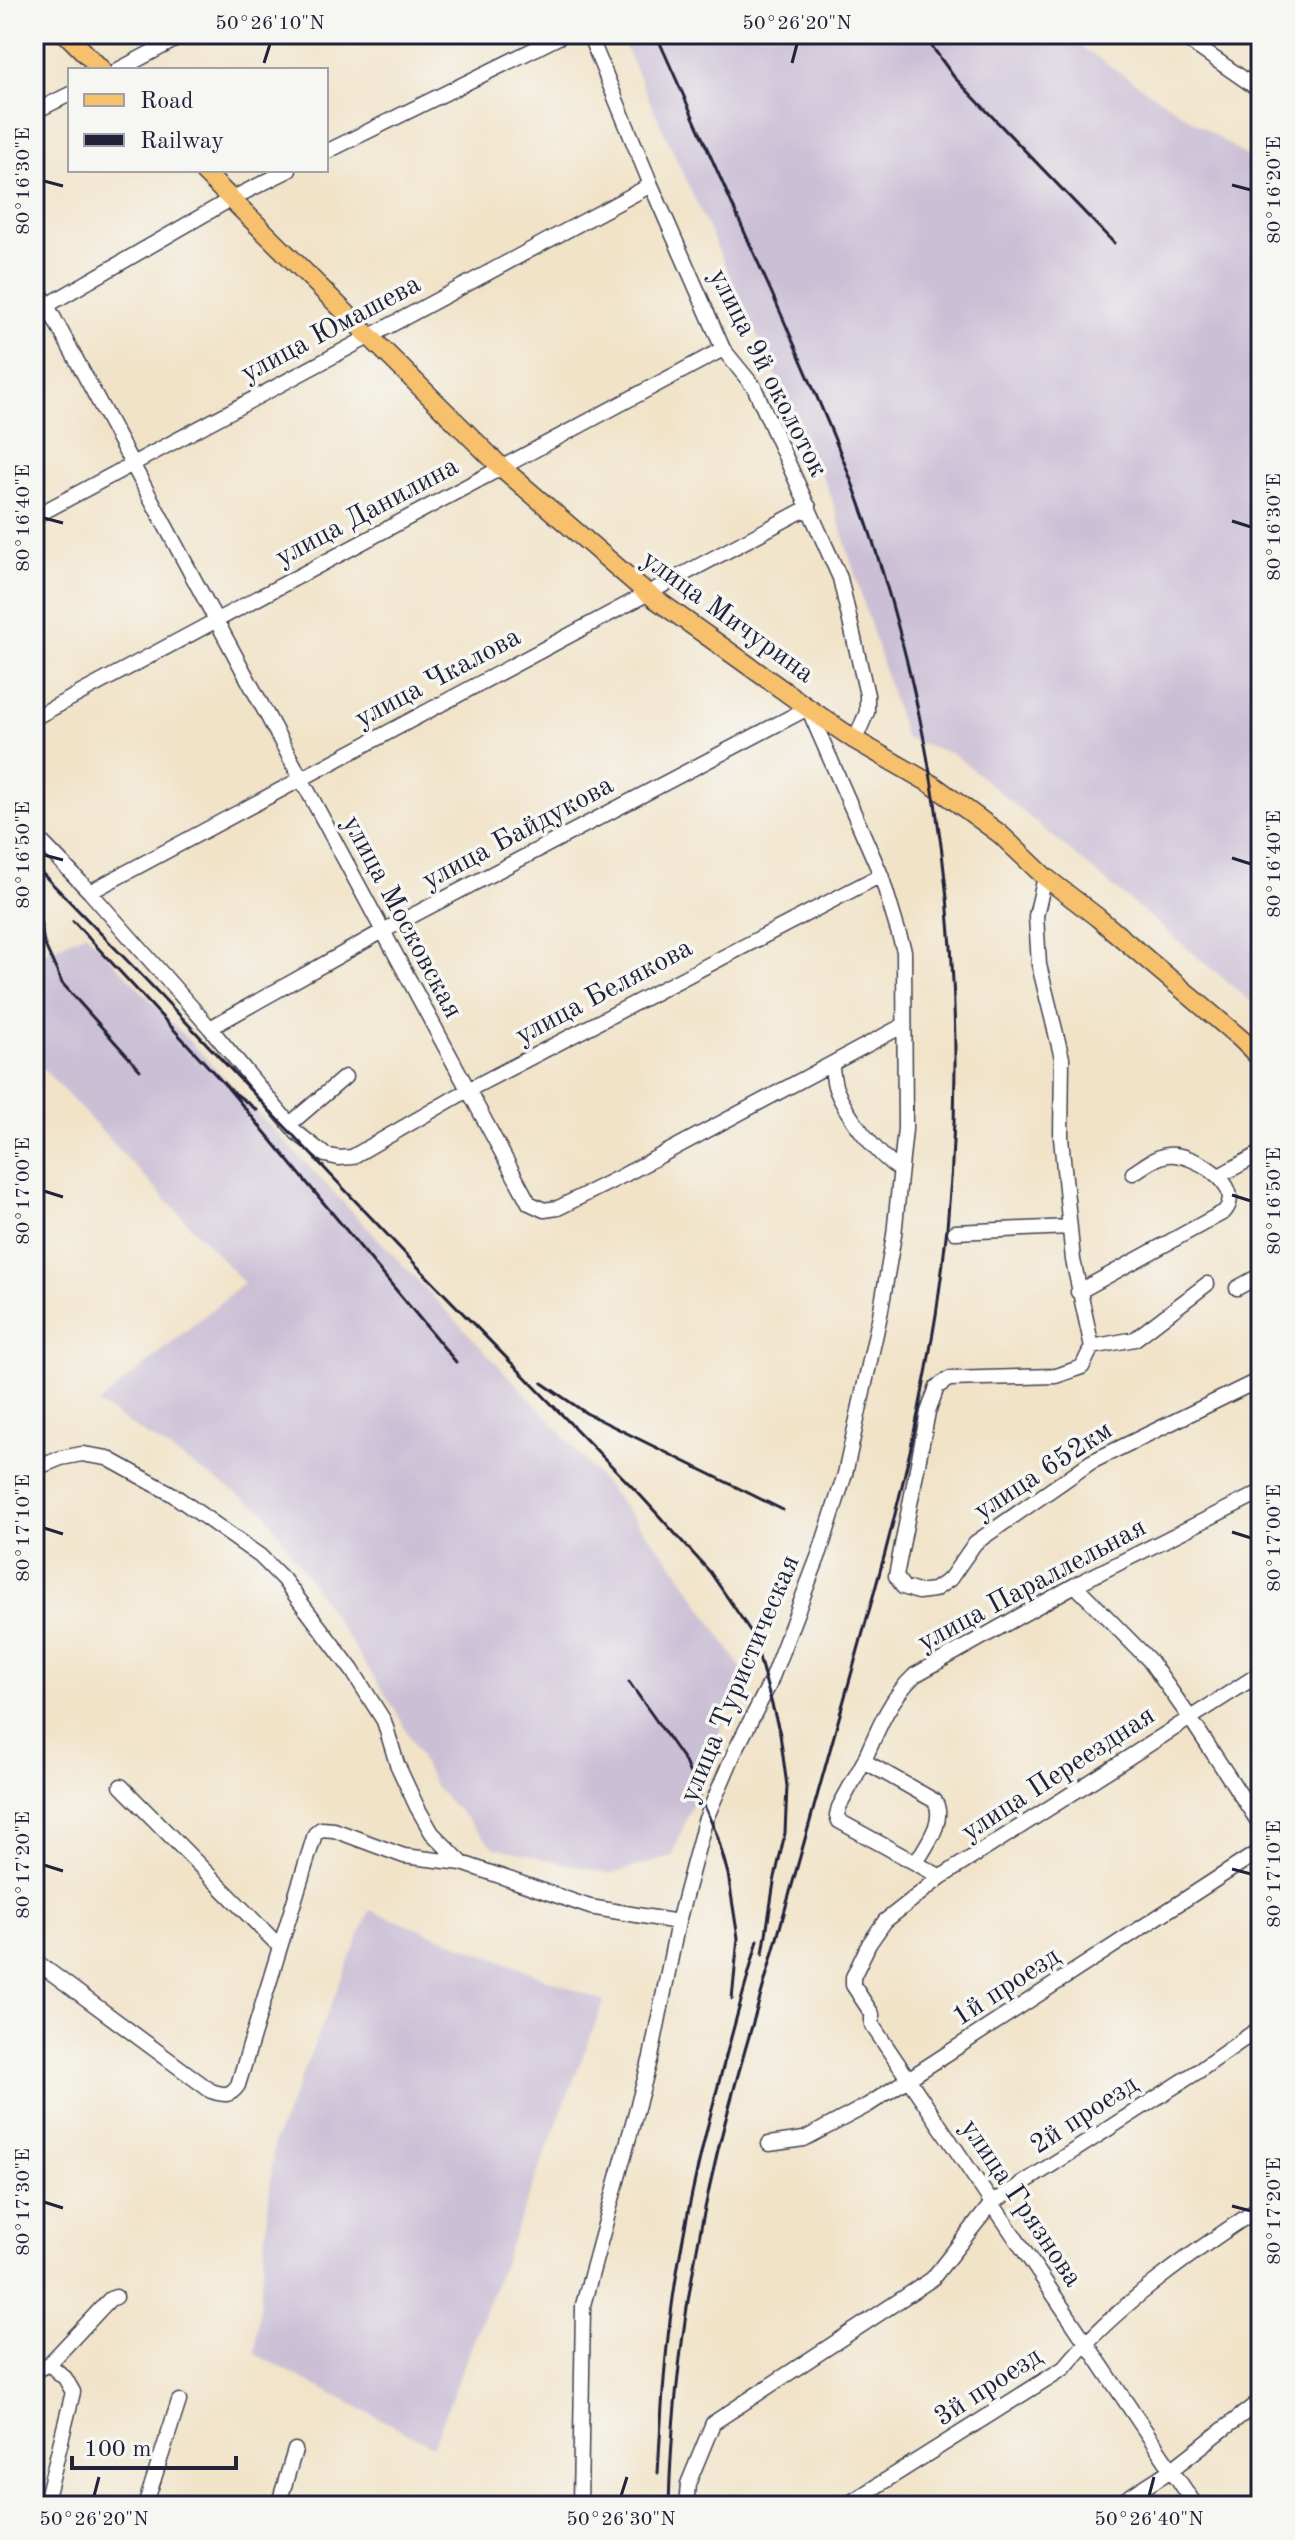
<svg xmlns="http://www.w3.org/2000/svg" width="1295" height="2540" viewBox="0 0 1295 2540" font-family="'Old Standard TT',serif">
	<rect width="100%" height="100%" fill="#f6f6f2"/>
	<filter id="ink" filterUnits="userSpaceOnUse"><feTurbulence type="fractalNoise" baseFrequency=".0125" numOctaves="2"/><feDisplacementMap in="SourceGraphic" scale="16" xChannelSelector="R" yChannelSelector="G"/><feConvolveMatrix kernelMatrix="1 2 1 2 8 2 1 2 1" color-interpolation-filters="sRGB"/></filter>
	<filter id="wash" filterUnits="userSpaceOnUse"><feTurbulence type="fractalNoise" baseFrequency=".006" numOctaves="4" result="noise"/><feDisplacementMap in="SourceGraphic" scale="32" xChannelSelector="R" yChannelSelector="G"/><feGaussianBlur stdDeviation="1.8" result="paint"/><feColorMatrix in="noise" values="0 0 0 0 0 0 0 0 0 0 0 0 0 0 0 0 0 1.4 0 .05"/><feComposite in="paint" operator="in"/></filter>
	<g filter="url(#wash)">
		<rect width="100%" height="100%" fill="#f1e3c8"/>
		<path fill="#cbbfd5" d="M 619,34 L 1062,34 L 1261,166 L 1261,1010 L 955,755 L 905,738 L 831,496 Z
			M 86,933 L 545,1414 L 677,1569 L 743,1671 L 672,1857 L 610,1874 L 494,1847 L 436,1788 L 396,1711 L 264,1511 L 98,1404 L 244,1283 L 34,1059 L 34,958 Z
			M 370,1910 L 604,2001 L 433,2446 L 255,2354 L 274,2142 Z"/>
	</g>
	<g filter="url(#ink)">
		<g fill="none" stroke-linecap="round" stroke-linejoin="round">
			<g stroke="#413f50" stroke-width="17">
				<path id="minor" d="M 589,34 L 651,185 L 723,349 L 754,387 L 840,578 L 867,695 L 867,712 L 855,740
					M 1179,34 L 1261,91
					M 118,70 L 186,34
					M 34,112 L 70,94
					M 326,152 L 565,34
					M 34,281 L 529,1203 L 544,1210 L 558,1208 L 624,1175 L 904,1025
					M 34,313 L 231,199 L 289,170
					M 34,517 L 651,185
					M 34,718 L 723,349
					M 34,834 L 90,892 L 210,1028 L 297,1133 L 325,1155 L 339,1158 L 352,1157 L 468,1090 L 881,875
					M 1045,877 L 1036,916 L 1039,965 L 1062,1058 L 1061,1138 L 1073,1260 L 1092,1347 L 1135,1339 L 1207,1284
					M 90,892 L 809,507
					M 210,1028 L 383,931 L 808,708 L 881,875 L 904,951 L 905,1129 L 894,1235 L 880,1315 L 845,1474 L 820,1552 L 769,1685 L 735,1751 L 705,1821 L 678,1922 L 651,2057 L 583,2305 L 580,2506
					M 831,1064 C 833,1072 833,1081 836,1089 C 846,1115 877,1155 900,1170
					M 290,1124 L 345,1077
					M 1219,1176 L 1261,1153
					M 955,1232 L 1070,1227
					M 1237,1288 L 1261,1275
					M 1078,1292 L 1224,1212 C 1248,1185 1191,1152 1168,1155 C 1156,1156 1143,1167 1133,1173
					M 1092,1347 L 1082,1367 L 1056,1376 L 949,1379 L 937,1387 L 928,1412 L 896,1576 L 903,1587 L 918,1592 L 934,1590 L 950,1579 L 975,1543 L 1091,1462 L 1261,1379
					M 34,1469 L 61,1458 L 82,1454 L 107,1458 L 172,1494 L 260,1556 L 283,1579 L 352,1670 L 384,1721 L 397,1764 L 417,1807 L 432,1833 L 462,1863 L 590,1907 L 678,1922
					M 1075,1585 L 1149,1660 L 1190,1718 L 1261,1826
					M 864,1761 C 878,1729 890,1698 915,1675 L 1075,1585 L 1261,1492
					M 916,1863 C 926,1845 946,1821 935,1801 L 864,1761 L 839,1807 L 837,1815 L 839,1821 L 941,1877
					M 280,1947 L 315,1834 L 321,1829 L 334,1830 L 404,1856 L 462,1863
					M 34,1960 L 211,2091 C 224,2095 230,2097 238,2085 L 280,1947 L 121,1786
					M 769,2144 L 804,2139 L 868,2105 L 1261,1850
					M 34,2371 L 49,2364 L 110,2299 L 116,2297
					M 45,2506 L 73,2392 L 65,2378 L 49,2364
					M 145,2506 L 179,2401
					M 278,2506 L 295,2450
					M 686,2506 L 688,2484 L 713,2423 L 932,2279 L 992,2203 L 1200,2070 L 1261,2027
					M 845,2506 L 1064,2368 C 1114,2307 1194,2251 1261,2207
					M 1115,2506 L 1171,2470 L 1261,2400
					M 1196,2506 L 872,2025 L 872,2014 L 853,1985 L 853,1977 L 869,1944 L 885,1921 L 941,1877 L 1261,1673"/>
			</g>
			<g stroke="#413f50" stroke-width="21">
				<path id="major" d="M 66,34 L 102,70
					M 202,170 L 501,467 L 647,593 L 808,708 L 855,740 L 933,785 L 1000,834 L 1045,877 L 1097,917 L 1241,1039 L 1261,1059"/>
			</g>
			<use href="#minor" stroke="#fff" stroke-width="14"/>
			<use href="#major" stroke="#f7c06c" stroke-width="18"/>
			<path stroke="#22223b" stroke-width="3" d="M 656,34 C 698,128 740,222 782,316 C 814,391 848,464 873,542 C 959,807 978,1094 927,1368 C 913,1444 895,1519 874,1593 C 839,1721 802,1849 766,1977 C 750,2034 732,2092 718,2150 C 690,2267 672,2386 669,2506
				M 923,34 L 954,77 L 1114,243
				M 34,865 L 150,984 L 416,1265 L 641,1496 L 710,1572 L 753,1635 L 780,1734 L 787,1786 L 785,1833 L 774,1882 L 763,1954
				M 34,885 L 44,943 L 62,983 L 140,1070
				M 73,921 L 228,1088
				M 257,1110 L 228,1088 L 456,1362
				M 542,1383 L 586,1413 L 783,1510
				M 629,1682 L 684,1760 L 717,1835 L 728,1874 L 738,1938 L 732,1999
				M 658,2473 C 661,2422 663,2372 670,2321 C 686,2191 723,2066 758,1940"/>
		</g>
	</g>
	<path fill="none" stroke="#22223b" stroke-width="3" d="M 264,63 L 270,44M 792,63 L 797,44M 44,181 L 63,186M 1232,185 L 1251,190M 44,518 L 63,523M 1232,521 L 1251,527M 44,855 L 63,860M 1232,858 L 1251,864M 44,1191 L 63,1197M 1232,1195 L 1251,1201M 44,1528 L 63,1534M 1232,1532 L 1251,1538M 44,1865 L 63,1871M 1232,1869 L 1251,1874M 44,2202 L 63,2208M 1232,2206 L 1251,2211M 94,2496 L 99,2477M 621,2496 L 627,2477M 1149,2496 L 1154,2477"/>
	<g text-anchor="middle" stroke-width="7" stroke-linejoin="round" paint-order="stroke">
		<g font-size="28" fill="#22223b" stroke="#f6f6f2">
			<text transform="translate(330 327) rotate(-28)" y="10">улица Юмашева</text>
			<text transform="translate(770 372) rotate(63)" y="10">улица 9й околоток</text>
			<text transform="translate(366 510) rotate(-28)" y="10">улица Данилина</text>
			<text transform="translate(729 615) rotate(36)" y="10">улица Мичурина</text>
			<text transform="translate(437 676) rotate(-28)" y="10">улица Чкалова</text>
			<text transform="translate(517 831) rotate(-28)" y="10">улица Байдукова</text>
			<text transform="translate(404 916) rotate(62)" y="10">улица Московская</text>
			<text transform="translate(603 990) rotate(-28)" y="10">улица Белякова</text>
			<text transform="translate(1042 1469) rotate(-33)" y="10">улица 652км</text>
			<text transform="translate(1031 1583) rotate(-28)" y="10">улица Параллельная</text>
			<text transform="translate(738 1678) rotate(-67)" y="10">улица Туристическая</text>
			<text transform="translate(1057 1772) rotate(-33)" y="10">улица Переездная</text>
			<text transform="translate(1005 1985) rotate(-33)" y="10">1й проезд</text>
			<text transform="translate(1083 2113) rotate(-33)" y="10">2й проезд</text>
			<text transform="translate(1023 2202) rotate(56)" y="10">улица Грязнова</text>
			<text transform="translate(987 2385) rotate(-33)" y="10">3й проезд</text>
		</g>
	</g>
	<rect width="1295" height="2540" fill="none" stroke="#f6f6f2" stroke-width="88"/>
	<rect x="68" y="68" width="260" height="104" fill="#f6f6f2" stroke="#a1a1a9" stroke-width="2"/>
	<rect x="84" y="94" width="40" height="12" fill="#f7c06c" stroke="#a1a1a9" stroke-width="2"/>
	<text x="140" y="108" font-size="24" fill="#22223b">Road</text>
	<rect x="84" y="134" width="40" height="12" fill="#22223b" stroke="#a1a1a9" stroke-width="2"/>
	<text x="140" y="148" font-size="24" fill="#22223b">Railway</text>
	<path d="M72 2456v12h164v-12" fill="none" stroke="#22223b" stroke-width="4"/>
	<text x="84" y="2456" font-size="24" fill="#22223b" stroke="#f6f6f2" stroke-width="6" paint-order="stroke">100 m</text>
	<rect x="44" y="44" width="1207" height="2452" fill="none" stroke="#22223b" stroke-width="3"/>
	<g font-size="20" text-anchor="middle" fill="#22223b">
		<text x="270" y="29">50°26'10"N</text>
		<text x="797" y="29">50°26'20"N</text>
		<text transform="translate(22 181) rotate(-90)" y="7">80°16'30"E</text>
		<text transform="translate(1273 190) rotate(-90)" y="7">80°16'20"E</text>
		<text transform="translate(22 518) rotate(-90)" y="7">80°16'40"E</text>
		<text transform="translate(1273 527) rotate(-90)" y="7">80°16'30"E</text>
		<text transform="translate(22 855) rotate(-90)" y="7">80°16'50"E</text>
		<text transform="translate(1273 864) rotate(-90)" y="7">80°16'40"E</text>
		<text transform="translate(22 1191) rotate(-90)" y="7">80°17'00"E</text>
		<text transform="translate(1273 1201) rotate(-90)" y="7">80°16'50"E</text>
		<text transform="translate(22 1528) rotate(-90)" y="7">80°17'10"E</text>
		<text transform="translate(1273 1538) rotate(-90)" y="7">80°17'00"E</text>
		<text transform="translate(22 1865) rotate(-90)" y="7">80°17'20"E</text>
		<text transform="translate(1273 1874) rotate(-90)" y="7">80°17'10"E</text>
		<text transform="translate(22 2202) rotate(-90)" y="7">80°17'30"E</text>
		<text transform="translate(1273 2211) rotate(-90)" y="7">80°17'20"E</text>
		<text x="94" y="2525">50°26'20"N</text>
		<text x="621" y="2525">50°26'30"N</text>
		<text x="1149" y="2525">50°26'40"N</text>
	</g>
</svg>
